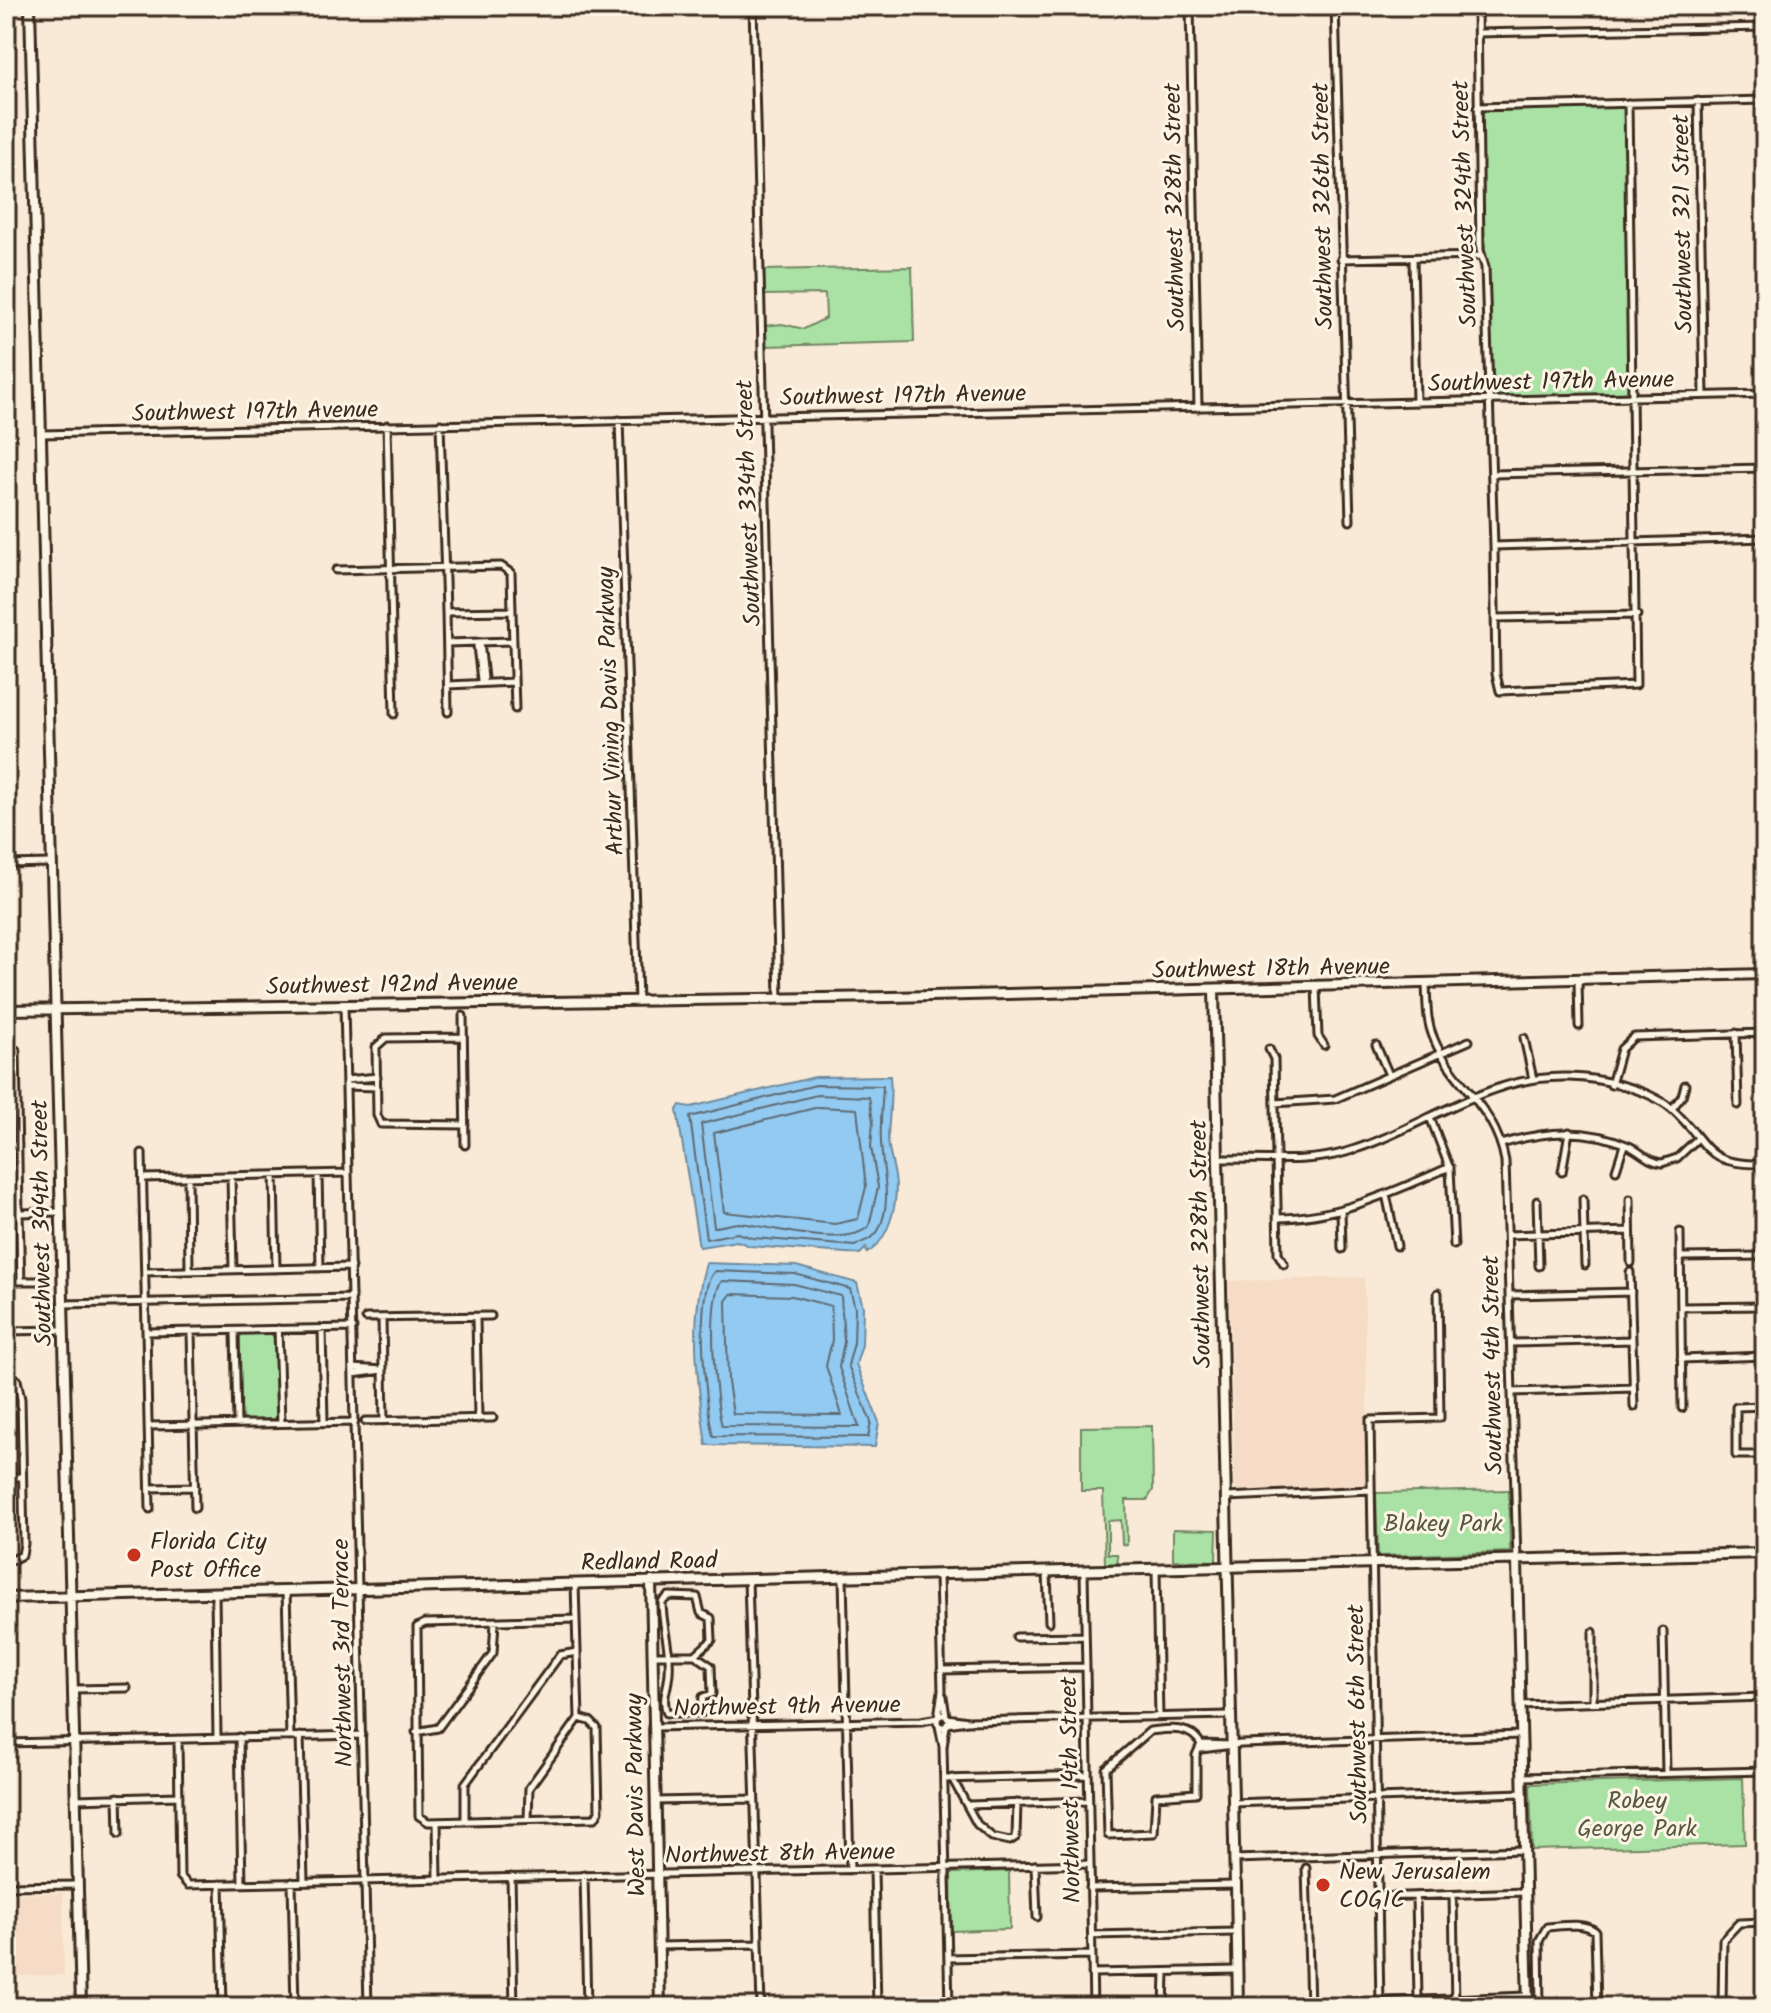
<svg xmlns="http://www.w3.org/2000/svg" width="1771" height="2013" viewBox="0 0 1771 2013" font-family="Kalam,sans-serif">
	<rect width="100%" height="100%" fill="#f9ead7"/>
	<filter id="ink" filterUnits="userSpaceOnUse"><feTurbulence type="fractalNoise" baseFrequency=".0125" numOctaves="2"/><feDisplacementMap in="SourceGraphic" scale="16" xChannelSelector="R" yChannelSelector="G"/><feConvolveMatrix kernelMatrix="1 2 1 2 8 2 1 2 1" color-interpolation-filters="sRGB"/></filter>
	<g filter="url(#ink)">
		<path fill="#f6dcc6" d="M 1364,1277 L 1370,1486 L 1235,1490 L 1229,1281 Z
			M 63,1893 L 64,1975 L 6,1976 L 6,1894 Z"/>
		<path fill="#aae2a6" stroke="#728662" stroke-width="2" d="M 1627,104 L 1632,390 L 1628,393 L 1495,399 L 1490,391 L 1480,116 L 1486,109 Z
			M 912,267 L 914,342 L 765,346 L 764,326 L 782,324 L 804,329 L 826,318 L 825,294 L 764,295 L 764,270 Z
			M 269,1332 L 276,1339 L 278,1414 L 272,1421 L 245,1421 L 240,1415 L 238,1340 L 242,1333 Z
			M 1152,1426 L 1153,1490 L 1147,1500 L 1126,1500 L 1127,1545 L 1122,1544 L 1121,1520 L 1108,1521 L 1108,1554 L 1117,1554 L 1118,1563 L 1105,1564 L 1103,1491 L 1081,1491 L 1081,1427 Z
			M 1509,1490 L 1510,1552 L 1378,1556 L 1376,1493 Z
			M 1173,1529 L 1217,1530 L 1216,1561 L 1173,1560 Z
			M 1743,1778 L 1745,1844 L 1532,1850 L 1530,1784 Z
			M 1009,1871 L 1010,1929 L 952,1931 L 951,1873 Z"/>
		<path fill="#92caf1" stroke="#6f8a9d" stroke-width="2" d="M 890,1076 C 892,1094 889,1118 888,1137 C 888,1154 896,1170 896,1187 C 896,1210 887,1242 867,1253 L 866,1248 L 860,1254 L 750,1246 L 737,1241 L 699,1247 L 677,1110 L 680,1105 L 691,1107 L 815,1077 Z
			M 706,1263 L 796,1266 L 857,1283 L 863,1307 L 862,1345 L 856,1364 L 879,1422 L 875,1447 L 706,1445 C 698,1385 688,1322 706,1263 Z"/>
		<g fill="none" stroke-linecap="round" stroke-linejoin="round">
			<path stroke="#5e6a72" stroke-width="2" d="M 816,1085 L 883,1086 C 882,1104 880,1124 881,1142 C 882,1172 893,1200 879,1229 C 874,1240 864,1240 855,1246 L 753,1238 L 737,1233 L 706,1239 L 690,1117 Z
				M 817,1095 L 869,1097 L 873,1121 L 871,1147 L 878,1187 L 869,1226 C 845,1250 770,1226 739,1223 C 731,1223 722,1227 714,1227 L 701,1124 Z
				M 819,1107 L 857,1109 L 866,1187 L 858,1219 L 835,1224 L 724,1212 L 714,1133 Z
				M 715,1271 L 795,1274 L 850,1289 L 855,1308 L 854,1343 L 848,1365 L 871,1422 L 868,1437 L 713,1436 C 706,1407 693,1291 715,1271 Z
				M 722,1281 L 794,1284 L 841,1296 L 844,1342 L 839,1367 L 859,1427 L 722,1426 C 715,1401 706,1299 722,1281 Z
				M 731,1294 L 792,1296 L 831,1306 L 832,1340 L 826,1366 L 842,1415 L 733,1414 L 728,1382 L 726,1301 Z"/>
			<g stroke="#3b2a1e" stroke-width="11">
				<path id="street" d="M 753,6 L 779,998
					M 1190,6 L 1198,408
					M 1335,6 L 1350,521
					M 1477,6 L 1480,250 L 1485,267 L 1494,546 L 1765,538
					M 1478,33 L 1765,27
					M 1698,101 L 1704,395
					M 1477,107 L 1765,100
					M 1413,258 L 1416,402
					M 1341,259 L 1482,256
					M 619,420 L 638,1001
					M 440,424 L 446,612
					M 387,425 L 394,714
					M 42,434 L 1765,394
					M 1492,474 L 1765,468
					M 1494,546 L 1496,674 L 1500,691 L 1636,685 L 1628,103
					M 336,570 L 501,566 L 511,573 L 512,611
					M 1496,618 L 1637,615
					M 480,642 L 484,678 L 481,681
					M 447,643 L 512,641
					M 480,645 L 477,646 L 481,680
					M 448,685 L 514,682
					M 448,712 L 446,612 L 512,611 L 515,709
					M 6,864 L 51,863
					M 1578,980 L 1579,1026
					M 1426,984 C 1427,1003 1426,1021 1434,1039 C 1453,1085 1495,1105 1505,1161 L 1517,1560
					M 1316,987 L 1318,1036 L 1324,1045
					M 344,1005 L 368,2007
					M 463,1016 L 465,1145
					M 1736,1033 L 1738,1105
					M 463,1037 L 386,1038 L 376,1047 L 377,1115 L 381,1124 L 465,1125
					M 1524,1038 L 1533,1079
					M 1376,1045 L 1389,1075
					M 1269,1049 L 1274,1059 L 1278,1254 L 1284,1264
					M 6,1050 L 16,1050 L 19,1213 L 60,1212
					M 346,1080 L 377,1077
					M 1611,1085 L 1621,1049 L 1634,1037 L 1765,1033
					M 346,1086 L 377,1087
					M 6,1098 L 17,1098
					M 1275,1103 L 1335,1099 L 1469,1041
					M 1672,1109 L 1682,1096 L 1685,1085
					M 1430,1117 L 1450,1169 L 1454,1245
					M 1501,1144 C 1544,1131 1586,1127 1629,1146 C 1641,1152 1649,1162 1662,1163 L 1677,1158 L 1697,1139
					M 6,1146 L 18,1145
					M 142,1153 L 150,1509
					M 1218,1159 C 1259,1158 1307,1164 1346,1152 C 1421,1130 1487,1074 1569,1077 C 1600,1078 1647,1088 1672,1109 C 1712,1145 1701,1165 1765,1164
					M 1616,1170 L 1624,1145
					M 1562,1172 L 1569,1132
					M 318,1174 L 320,1268
					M 274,1175 L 276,1269
					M 231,1176 L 233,1270
					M 188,1177 L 189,1271
					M 143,1178 L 348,1173
					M 1386,1194 L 1397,1246
					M 1583,1199 L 1585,1265
					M 1630,1199 L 1631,1263
					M 1537,1201 L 1539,1266
					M 1341,1209 L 1342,1249
					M 6,1210 L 19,1213 L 21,1281
					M 6,1216 L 16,1213
					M 1277,1218 C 1339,1218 1394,1191 1450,1167
					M 1680,1232 L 1682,1408
					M 1508,1235 L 1630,1231
					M 1680,1257 L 1765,1256
					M 145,1272 L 351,1267
					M 1630,1272 L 1634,1407
					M 6,1281 L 44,1281
					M 1510,1295 L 1631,1292
					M 63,1304 L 352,1298
					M 1681,1307 L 1765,1306
					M 476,1317 L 478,1419
					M 366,1318 L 491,1316
					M 382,1318 L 384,1421
					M 278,1329 L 281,1423
					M 322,1329 L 324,1422
					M 6,1331 L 63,1330
					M 235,1331 L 237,1424
					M 146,1332 L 353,1328
					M 191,1332 L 195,1508
					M 1511,1343 L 1632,1340
					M 1681,1359 L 1765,1356
					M 6,1370 L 17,1380 L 21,1399 L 24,1544 L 22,1555 L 6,1563
					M 353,1374 L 383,1370 L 353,1368
					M 1512,1392 L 1633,1388
					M 1765,1406 L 1736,1407 L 1736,1455 L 1765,1455
					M 365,1421 L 493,1418
					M 149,1426 L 355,1422
					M 6,1477 L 20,1477
					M 150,1488 L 195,1487
					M 1227,1497 L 1371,1490
					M 1156,1571 L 1159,1717
					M 1084,1572 L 1093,2007
					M 1047,1573 L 1049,1622
					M 843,1577 L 850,1870
					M 748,1579 L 761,2007
					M 286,1591 L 290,1737
					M 215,1593 L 217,1738
					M 576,1619 L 425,1623 L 417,1627 L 419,1816 L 428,1822 L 595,1818 L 599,1811 L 597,1728 L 590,1721 L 579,1718
					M 1663,1631 L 1666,1772
					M 1593,1632 L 1593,1703
					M 1016,1637 L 1085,1636
					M 653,1655 C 667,1655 681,1655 695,1655 L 712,1640 L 711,1618 L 701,1613 L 697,1597 L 669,1596 L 662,1602 C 662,1628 673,1655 668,1681 C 666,1693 662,1701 667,1713 L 701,1713 L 703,1697 L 712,1694 L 711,1666 L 695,1655
					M 941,1670 L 1085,1667
					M 74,1689 L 127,1688
					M 943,1696 L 946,1716
					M 1520,1705 L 1765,1697
					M937 1721a6 6 0 1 1 12 0a6 6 0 1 1-12 0Z
					M 938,1717 L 942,1691 L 939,1575
					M 947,1718 L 968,1721 L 1230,1715
					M 947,1724 L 967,1721
					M 939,1726 L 943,1746
					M 946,1726 L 943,1747 L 949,2007
					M 655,1727 L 921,1721 L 938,1718
					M 1150,1731 C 1169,1729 1190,1725 1201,1744 L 1196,1755 L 1196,1793 L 1156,1796 L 1154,1833 L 1108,1835 L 1106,1769 Z
					M 416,1732 L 438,1728 L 493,1653 L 495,1622
					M 300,1736 L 304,1881
					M 239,1737 L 242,1883
					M 178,1739 L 180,1876 L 188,1885 L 1090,1864
					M 6,1743 L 362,1735
					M 1201,1744 L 1231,1745
					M 1201,1749 L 1241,1744 L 1521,1735
					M 1522,1777 L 1765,1771
					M 952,1778 L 977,1824 L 992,1837 L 1010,1841 L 1016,1837 L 1017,1803
					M 944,1779 L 1087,1775
					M 118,1797 L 119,1834
					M 76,1799 L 179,1796
					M 655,1801 L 753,1799
					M 1233,1803 L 1522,1793
					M 969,1805 L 1088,1801
					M 528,1819 L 529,1788 L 579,1718 L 575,1584
					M 465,1821 L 465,1784 L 560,1655 L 577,1652
					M 437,1822 L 438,1878
					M 1234,1859 L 1524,1850
					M 1035,1865 L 1037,1917
					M 1306,1868 L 1310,2006
					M 874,1870 L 877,2007
					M 584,1875 L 587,2007
					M 511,1877 L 514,2007
					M 292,1882 L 295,2007
					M 220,1884 L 223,2007
					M 6,1886 L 78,1885
					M 1090,1888 L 1235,1885
					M 1453,1895 L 1455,2007
					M 1416,1896 L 1418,1998
					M 1378,1897 L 1525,1892
					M 1092,1935 L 1236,1932
					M 659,1946 L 759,1944
					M 948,1958 L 1092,1955
					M 1092,1973 L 1237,1970
					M 1164,2007 L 1165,1972
					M 1244,2007 L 1527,1996
					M 1380,2007 L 1370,1420 L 1440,1418 L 1438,1293
					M 1540,2007 L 1539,1941 L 1547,1927 C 1562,1926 1583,1922 1595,1931 L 1597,2007
					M 1722,2007 L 1723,1940 L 1739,1923 L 1765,1922"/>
			</g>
			<g stroke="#3b2a1e" stroke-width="14">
				<path id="secondary" d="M 30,6 L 81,2007
					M 1214,990 L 1235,1885
					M 6,1010 L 892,997 L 1765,974
					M 1517,1561 L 1528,2007
					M 651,1581 L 660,2007
					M 6,1598 L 1765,1553
					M 1236,1883 L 1238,2007"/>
			</g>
			<use href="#street" stroke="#fcf5e5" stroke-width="5"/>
			<use href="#secondary" stroke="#fcf5e5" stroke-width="8"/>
		</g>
	</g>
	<g fill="#c8321e" stroke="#fcf5e5" stroke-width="3">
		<circle cx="134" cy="1555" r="8"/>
		<circle cx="1323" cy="1885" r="8"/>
	</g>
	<g text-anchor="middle" stroke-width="6" stroke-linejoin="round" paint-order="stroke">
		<g font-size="24" fill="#3b2a1e" stroke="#fcf5e5">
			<text transform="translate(1464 204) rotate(-92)" y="8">Southwest 324th Street</text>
			<text transform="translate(1322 206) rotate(-91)" y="8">Southwest 326th Street</text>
			<text transform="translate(1174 207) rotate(-91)" y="8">Southwest 328th Street</text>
			<text transform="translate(1682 224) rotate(-91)" y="8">Southwest 321 Street</text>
			<text transform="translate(1551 381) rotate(-1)" y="8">Southwest 197th Avenue</text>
			<text transform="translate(903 395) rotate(-1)" y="8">Southwest 197th Avenue</text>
			<text transform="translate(255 411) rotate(-1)" y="8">Southwest 197th Avenue</text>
			<text transform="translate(748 503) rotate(-92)" y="8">Southwest 334th Street</text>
			<text transform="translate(610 711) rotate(-92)" y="8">Arthur Vining Davis Parkway</text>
			<text transform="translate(1271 968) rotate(-1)" y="8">Southwest 18th Avenue</text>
			<text transform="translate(392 984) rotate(-1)" y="8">Southwest 192nd Avenue</text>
			<text transform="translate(41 1223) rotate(-91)" y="8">Southwest 344th Street</text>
			<text transform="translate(1200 1244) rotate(-91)" y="8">Southwest 328th Street</text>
			<text transform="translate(1492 1365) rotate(-91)" y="8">Southwest 4th Street</text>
			<text transform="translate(649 1561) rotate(-1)" y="8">Redland Road</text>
			<text transform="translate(342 1653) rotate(-91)" y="8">Northwest 3rd Terrace</text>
			<text transform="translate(787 1706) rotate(-1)" y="8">Northwest 9th Avenue</text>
			<text transform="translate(1357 1714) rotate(-91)" y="8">Southwest 6th Street</text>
			<text transform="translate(1070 1790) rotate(-91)" y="8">Northwest 14th Street</text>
			<text transform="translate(635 1795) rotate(-91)" y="8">West Davis Parkway</text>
			<text transform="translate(780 1853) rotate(-1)" y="8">Northwest 8th Avenue</text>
		</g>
		<g font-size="24" fill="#575840" stroke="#fcf5e5">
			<text x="1443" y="1531">Blakey Park</text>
			<text x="1637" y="1808">Robey<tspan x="1637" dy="28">George Park</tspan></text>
		</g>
		<g font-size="24" fill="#3b2a1e" stroke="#fcf5e5" text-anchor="start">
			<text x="150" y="1549">Florida City<tspan x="150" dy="28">Post Office</tspan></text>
			<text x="1339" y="1879">New Jerusalem<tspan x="1339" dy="28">COGIC</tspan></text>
		</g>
	</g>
	<rect width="1771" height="2013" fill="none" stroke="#fcf5e5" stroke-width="32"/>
	<rect x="16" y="16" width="1739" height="1981" fill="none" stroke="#3b2a1e" stroke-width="3" filter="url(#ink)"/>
</svg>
